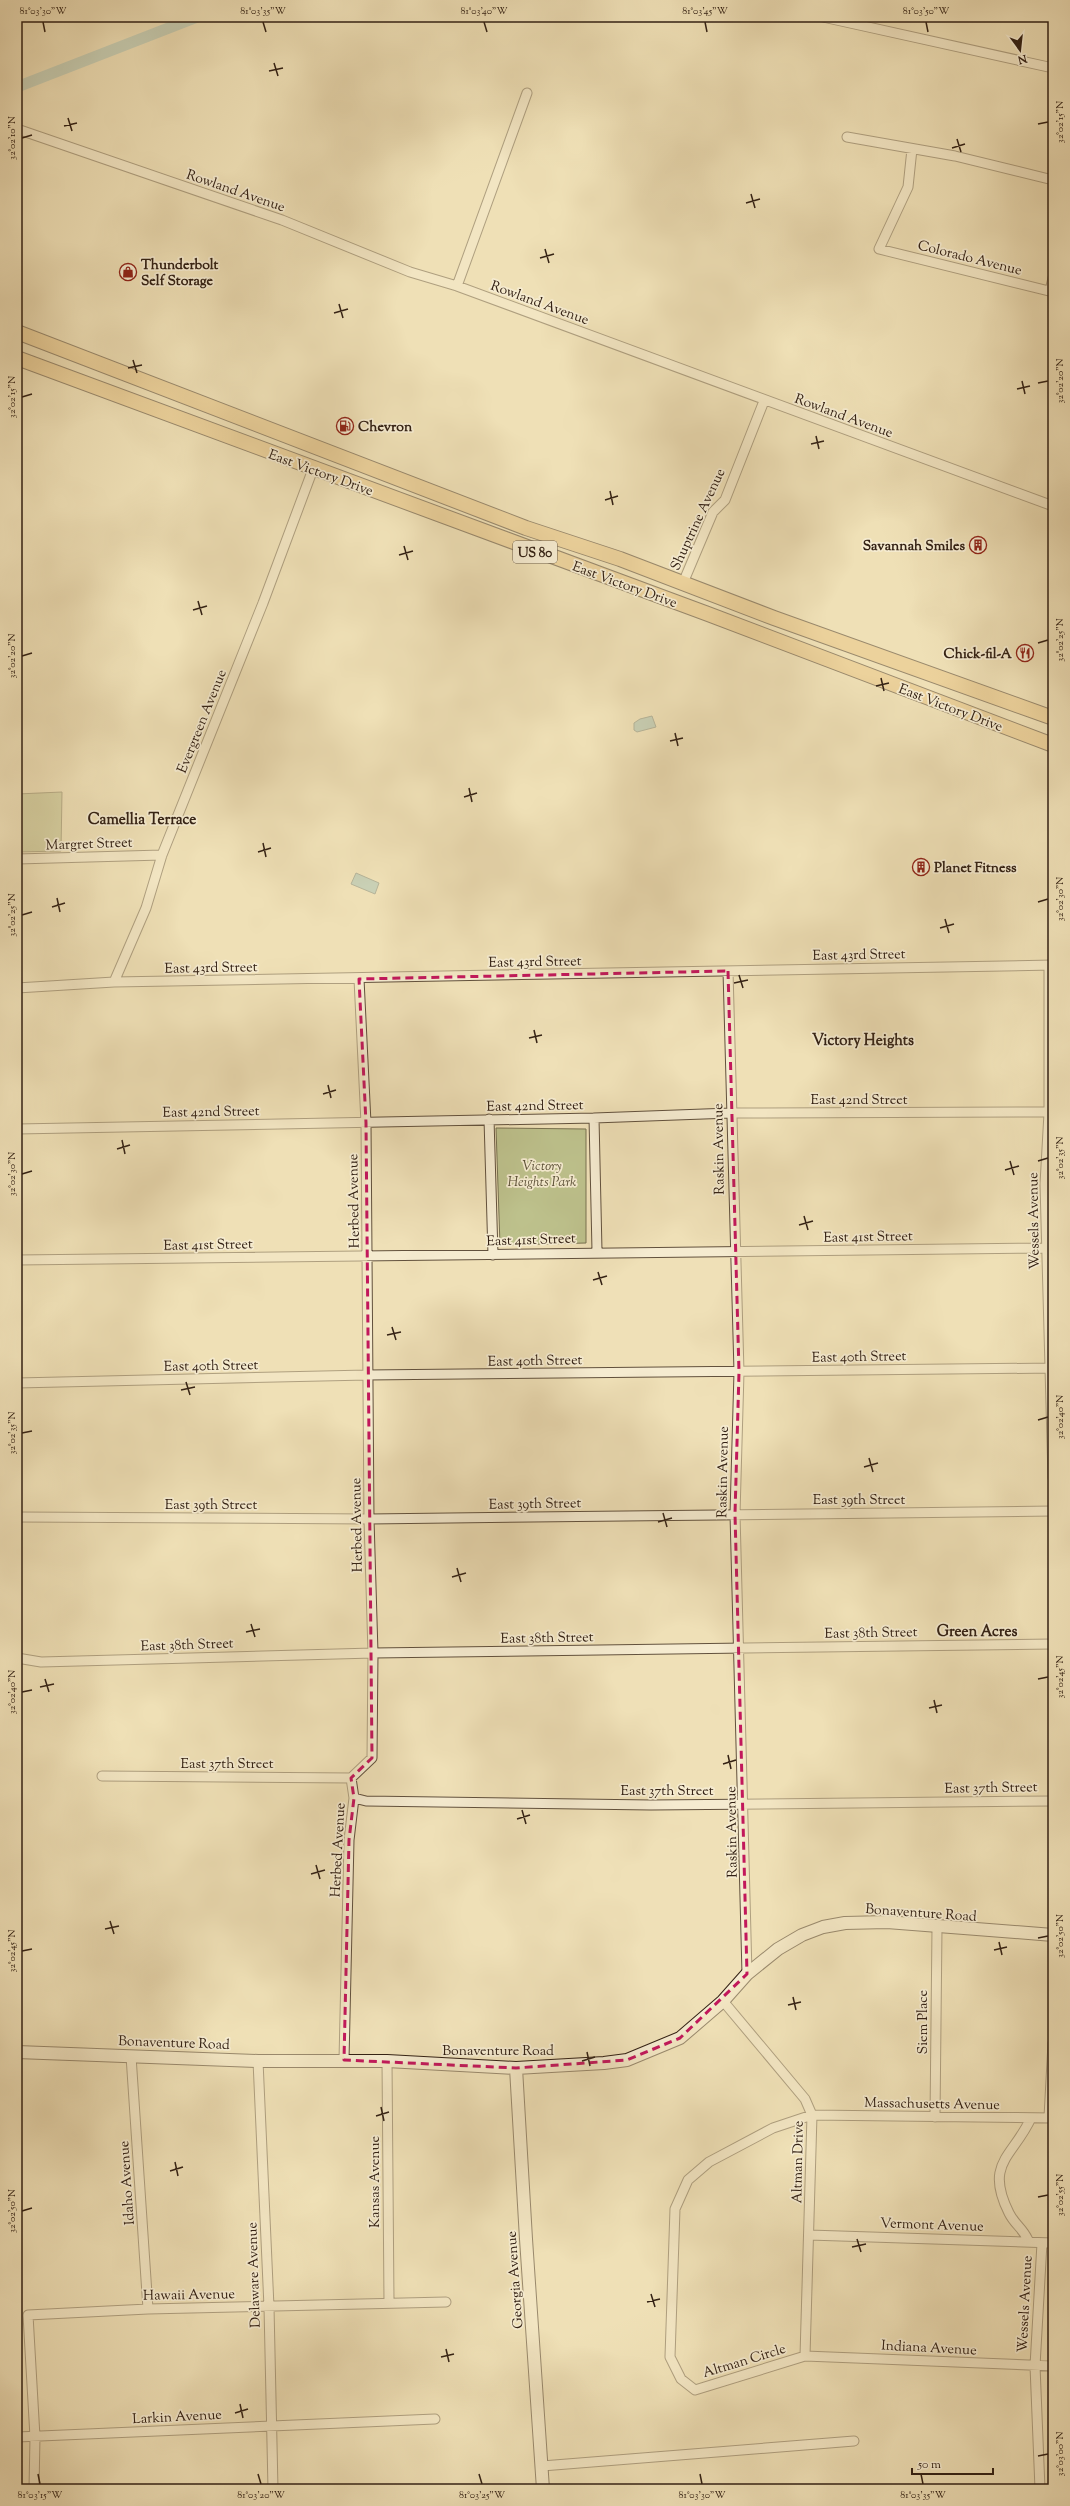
<svg xmlns="http://www.w3.org/2000/svg" width="1070" height="2506" viewBox="0 0 1070 2506" font-family="'Sorts Mill Goudy',serif">
	<rect width="100%" height="100%" fill="#efe0b7"/>
	<filter id="stains"><feTurbulence type="fractalNoise" baseFrequency=".005" numOctaves="4"/><feColorMatrix values="0 0 0 0 .2 0 0 0 0 .09 0 0 0 0 .02 0 0 0 .5 -.17"/></filter>
	<radialGradient id="worn" r=".72"><stop offset=".6" stop-color="#630" stop-opacity="0"/><stop offset="1" stop-color="#630" stop-opacity=".3"/></radialGradient>
	<path fill="#bdc18c" stroke="#787150" d="M 62,792 L 61,851 L 17,852 L 17,794 Z
		M 496,1128 L 586,1129 L 586,1243 L 500,1245 Z"/>
	<path fill="#9bbcb4" stroke="#717e74" d="M 652,716 L 656,727 L 637,732 L 634,730 L 634,723 L 640,719 Z
		M 356,873 L 379,883 L 375,894 L 351,884 Z"/>
	<g fill="none" stroke-linecap="round" stroke-linejoin="round">
		<path stroke="#9bbcb4" stroke-width="11" d="M 17,87 L 197,17"/>
		<g stroke="#62513d" stroke-width="11">
			<path id="street" d="M 823,17 L 1053,68
				M 17,129 L 282,220 L 410,272 L 457,286 L 1053,506
				M 847,137 L 955,156 L 1053,180
				M 912,149 L 908,187 L 879,249 L 1053,292
				M 457,286 L 527,93
				M 1050,291 L 1053,278
				M 683,583 L 713,512 L 725,500 L 764,401
				M 17,859 L 162,855
				M 1049,965 L 1049,1113 L 1045,1184 L 1053,1478
				M 728,971 L 739,1372 L 735,1514 L 747,1974
				M 114,982 L 146,908 L 162,855 L 263,603 L 313,469
				M 17,988 L 114,982 L 1053,965
				M 594,1118 L 597,1251
				M 489,1119 L 493,1255
				M 17,1129 L 594,1118 L 731,1113 L 1053,1112
				M 17,1260 C 360,1256 703,1250 1047,1248
				M 17,1383 L 367,1375 L 1053,1368
				M 17,1517 L 369,1519 L 1053,1511
				M 17,1658 L 41,1662 L 373,1653 L 1053,1644
				M 102,1776 L 351,1778
				M 354,1798 L 366,1801 L 651,1805 L 1053,1801
				M 723,2001 L 805,2099 L 812,2115 L 805,2356
				M 131,2056 L 148,2309
				M 344,2060 L 349,1840 L 354,1798 L 351,1778 L 372,1758 L 373,1653 L 369,1519 L 366,1123 L 359,979
				M 258,2061 L 269,2307 L 273,2489
				M 387,2061 L 389,2302
				M 935,2117 L 937,1928
				M 1049,2117 L 1053,2043
				M 1053,2118 L 812,2115 L 773,2128 L 709,2162 L 688,2180 L 675,2209 L 670,2357 L 681,2379 L 695,2390 L 805,2356 L 1053,2366
				M 809,2235 L 1053,2243
				M 1028,2240 C 1022,2227 1015,2225 1009,2213 C 984,2163 1013,2157 1031,2118
				M 17,2437 L 435,2419
				M 542,2466 L 854,2441
				M 34,2489 L 35,2437 L 28,2315 L 148,2309 L 446,2302
				M 1040,2489 L 1035,2366 L 1042,2243"/>
		</g>
		<g stroke="#332114" stroke-width="14">
			<path id="secondary" d="M 17,2052 L 258,2061 L 387,2061 L 516,2068 L 604,2063 L 627,2060 L 680,2038 L 723,2001 L 747,1974 L 778,1949 L 802,1935 L 823,1927 L 845,1923 L 887,1922 L 1053,1935
				M 516,2068 L 526,2239 L 543,2489"/>
		</g>
		<g stroke="#332114" stroke-width="16">
			<path id="primary" d="M 17,332 L 526,528 L 620,559 L 774,618 L 1053,718
				M 17,358 L 708,614 L 1053,745"/>
		</g>
		<use href="#street" stroke="#f5ebd0" stroke-width="9"/>
		<use href="#secondary" stroke="#f5ebd0" stroke-width="12"/>
		<use href="#primary" stroke="#e8c07c" stroke-width="14"/>
	</g>
	<path d="M0 0H1070V2506H0ZM 728,971 L 739,1372 L 735,1514 L 747,1974 L 680,2038 L 627,2060 L 516,2068 L 344,2060 L 349,1840 L 354,1798 L 351,1778 L 372,1758 L 366,1123 L 359,979 Z" fill="#efe0b7" fill-opacity=".55" fill-rule="evenodd"/>
	<path fill="none" stroke="#c2185b" stroke-width="3" stroke-dasharray="8 5" stroke-linejoin="round" d="M 728,971 L 739,1372 L 735,1514 L 747,1974 L 680,2038 L 627,2060 L 516,2068 L 344,2060 L 349,1840 L 354,1798 L 351,1778 L 372,1758 L 366,1123 L 359,979 Z"/>
	<path fill="none" stroke="#332114" stroke-width="1.5" d="M 43,22 L 45,32M 263,22 L 266,32M 484,22 L 487,32M 705,22 L 707,32M 926,22 L 928,32M 274,63 L 278,76M 269,71 L 283,68M 68,118 L 72,131M 1038,124 L 1048,122M 64,126 L 77,123M 22,138 L 32,135M 957,139 L 961,152M 952,148 L 965,144M 751,194 L 755,208M 746,203 L 760,199M 545,249 L 549,263M 540,258 L 554,254M 339,304 L 343,318M 334,313 L 348,309M 133,360 L 137,373M 128,368 L 142,365M 1022,381 L 1025,394M 1038,383 L 1048,381M 1017,389 L 1030,386M 22,397 L 32,394M 816,436 L 819,449M 811,444 L 824,441M 610,491 L 613,505M 605,500 L 618,496M 404,546 L 408,560M 399,555 L 413,551M 198,601 L 202,615M 193,610 L 207,606M 1038,643 L 1048,640M 22,656 L 32,653M 881,678 L 884,691M 876,686 L 889,683M 675,733 L 678,746M 670,741 L 683,738M 469,788 L 472,802M 464,797 L 477,793M 263,843 L 266,857M 258,852 L 271,848M 57,898 L 60,912M 1038,902 L 1048,899M 52,907 L 65,903M 22,915 L 32,912M 945,919 L 949,933M 940,928 L 954,924M 739,975 L 743,988M 734,983 L 748,980M 534,1030 L 537,1043M 529,1038 L 542,1035M 328,1085 L 331,1098M 323,1094 L 336,1090M 122,1140 L 125,1154M 117,1149 L 130,1145M 1010,1161 L 1014,1175M 1038,1161 L 1048,1158M 1005,1170 L 1019,1166M 22,1174 L 32,1171M 804,1216 L 808,1230M 799,1225 L 813,1221M 598,1272 L 602,1285M 593,1280 L 607,1276M 392,1327 L 396,1340M 387,1335 L 401,1332M 186,1382 L 190,1395M 181,1390 L 195,1387M 1038,1420 L 1048,1417M 22,1433 L 32,1431M 869,1458 L 873,1472M 864,1467 L 878,1463M 663,1513 L 667,1527M 658,1522 L 672,1518M 457,1568 L 461,1582M 452,1577 L 466,1573M 251,1624 L 255,1637M 246,1632 L 260,1629M 45,1679 L 49,1692M 1038,1679 L 1048,1677M 40,1687 L 54,1684M 22,1692 L 32,1690M 934,1700 L 937,1713M 929,1708 L 942,1705M 728,1755 L 731,1769M 723,1764 L 736,1760M 522,1810 L 526,1824M 517,1819 L 530,1815M 316,1865 L 320,1879M 311,1874 L 325,1870M 110,1921 L 114,1934M 105,1929 L 119,1926M 1038,1938 L 1048,1936M 999,1942 L 1002,1955M 994,1950 L 1007,1947M 22,1951 L 32,1949M 793,1997 L 796,2010M 788,2005 L 801,2002M 587,2052 L 590,2066M 582,2061 L 595,2057M 381,2107 L 384,2121M 376,2116 L 389,2112M 175,2162 L 178,2176M 170,2171 L 183,2167M 1038,2197 L 1048,2195M 22,2211 L 32,2208M 857,2239 L 861,2252M 852,2247 L 866,2244M 651,2294 L 655,2307M 647,2302 L 660,2299M 446,2349 L 449,2362M 441,2357 L 454,2354M 240,2404 L 243,2418M 235,2413 L 248,2409M 1038,2456 L 1048,2454M 38,2474 L 40,2484M 258,2474 L 261,2484M 479,2474 L 482,2484M 700,2474 L 702,2484M 921,2474 L 923,2484"/>
	<defs>
		<g id="shop-ring" transform="scale(0.9)"><circle r="9.5" fill="#f5ebd0" stroke="#8f2418" stroke-width="1.5"/><path d="M-5-2.5h2.3a2.7 3.5 0 0 1 5.4 0H5L5.5 6h-11ZM-1.5-2.5h3a1.5 2.3 0 0 0-3 0Z" fill="#8f2418"/></g>
		<g id="fuel-ring" transform="scale(0.9)"><circle r="9.5" fill="#f5ebd0" stroke="#8f2418" stroke-width="1.5"/><path d="M-5.5-6h7V0h2V4h1.3V-2.5L3-4.5l.8-.8L6-3V5H2.5V1h-1V6h-7ZM-4.2-4.7v3.2H.2V-4.7Z" fill="#8f2418"/></g>
		<g id="building-ring" transform="scale(0.9)"><circle r="9.5" fill="#f5ebd0" stroke="#8f2418" stroke-width="1.5"/><path d="M-4-6H4V6H1V3H-1V6H-4ZM-2.5-4.3h1.7v1.8h-1.7ZM.8-4.3h1.7v1.8H.8ZM-2.5-1h1.7V.8h-1.7ZM.8-1h1.7V.8H.8Z" fill="#8f2418"/></g>
		<g id="restaurant-ring" transform="scale(0.9)"><circle r="9.5" fill="#f5ebd0" stroke="#8f2418" stroke-width="1.5"/><path d="M-5-6h1v4h1v-4h1v4h1v-4h1v5L-1.5 .5V6h-2V.5L-5-1ZM5-6V6H3V1.5H1.5Q1.5-4 5-6Z" fill="#8f2418"/></g>
	</defs>
	<g fill-rule="evenodd">
		<use href="#shop-ring" x="128" y="272"/>
		<use href="#fuel-ring" x="345" y="426"/>
		<use href="#building-ring" x="978" y="545"/>
		<use href="#restaurant-ring" x="1025" y="653"/>
		<use href="#building-ring" x="921" y="867"/>
	</g>
	<g text-anchor="middle" stroke-width="3.5" stroke-linejoin="round" paint-order="stroke">
		<rect fill="#f5ebd0" stroke="#6d5e4c" stroke-width="1" x="513" y="541" width="44" height="22" rx="3"/>
		<g font-size="13" font-weight="bold" fill="#332114">
			<text x="535" y="557">US 80</text>
		</g>
		<g font-size="14" fill="#332114" stroke="#f5ebd0">
			<text transform="translate(236 190) rotate(19)" y="5">Rowland Avenue</text>
			<text transform="translate(970 257) rotate(14)" y="5">Colorado Avenue</text>
			<text transform="translate(540 302) rotate(20)" y="5">Rowland Avenue</text>
			<text transform="translate(844 415) rotate(20)" y="5">Rowland Avenue</text>
			<text transform="translate(321 472) rotate(20)" y="5">East Victory Drive</text>
			<text transform="translate(697 519) rotate(-65)" y="5">Shuptrine Avenue</text>
			<text transform="translate(625 584) rotate(20)" y="5">East Victory Drive</text>
			<text transform="translate(951 707) rotate(21)" y="5">East Victory Drive</text>
			<text transform="translate(201 721) rotate(-68)" y="5">Evergreen Avenue</text>
			<text transform="translate(89 843) rotate(-2)" y="5">Margret Street</text>
			<text transform="translate(859 954) rotate(-1)" y="5">East 43rd Street</text>
			<text transform="translate(535 961) rotate(-1)" y="5">East 43rd Street</text>
			<text transform="translate(211 967) rotate(-1)" y="5">East 43rd Street</text>
			<text x="859" y="1104">East 42nd Street</text>
			<text transform="translate(535 1105) rotate(-1)" y="5">East 42nd Street</text>
			<text transform="translate(211 1111) rotate(-1)" y="5">East 42nd Street</text>
			<text transform="translate(718 1149) rotate(-91)" y="5">Raskin Avenue</text>
			<text transform="translate(353 1201) rotate(-91)" y="5">Herbed Avenue</text>
			<text transform="translate(1033 1221) rotate(-91)" y="5">Wessels Avenue</text>
			<text transform="translate(868 1236) rotate(-1)" y="5">East 41st Street</text>
			<text transform="translate(531 1239) rotate(-2)" y="5">East 41st Street</text>
			<text transform="translate(208 1244) rotate(-1)" y="5">East 41st Street</text>
			<text transform="translate(859 1356) rotate(-1)" y="5">East 40th Street</text>
			<text transform="translate(535 1360) rotate(-1)" y="5">East 40th Street</text>
			<text transform="translate(211 1365) rotate(-1)" y="5">East 40th Street</text>
			<text transform="translate(722 1472) rotate(-89)" y="5">Raskin Avenue</text>
			<text x="859" y="1504">East 39th Street</text>
			<text transform="translate(535 1503) rotate(-1)" y="5">East 39th Street</text>
			<text x="211" y="1509">East 39th Street</text>
			<text transform="translate(356 1525) rotate(-91)" y="5">Herbed Avenue</text>
			<text transform="translate(871 1632) rotate(-1)" y="5">East 38th Street</text>
			<text transform="translate(547 1637) rotate(-1)" y="5">East 38th Street</text>
			<text transform="translate(187 1644) rotate(-2)" y="5">East 38th Street</text>
			<text x="227" y="1768">East 37th Street</text>
			<text transform="translate(991 1787) rotate(-1)" y="5">East 37th Street</text>
			<text x="667" y="1795">East 37th Street</text>
			<text transform="translate(731 1832) rotate(-91)" y="5">Raskin Avenue</text>
			<text transform="translate(337 1850) rotate(-87)" y="5">Herbed Avenue</text>
			<text transform="translate(921 1912) rotate(4)" y="5">Bonaventure Road</text>
			<text transform="translate(922 2022) rotate(-90)" y="5">Siem Place</text>
			<text transform="translate(174 2042) rotate(2)" y="5">Bonaventure Road</text>
			<text x="498" y="2055">Bonaventure Road</text>
			<text transform="translate(932 2103) rotate(1)" y="5">Massachusetts Avenue</text>
			<text transform="translate(797 2162) rotate(-89)" y="5">Altman Drive</text>
			<text transform="translate(374 2182) rotate(-90)" y="5">Kansas Avenue</text>
			<text transform="translate(126 2183) rotate(-94)" y="5">Idaho Avenue</text>
			<text transform="translate(932 2224) rotate(2)" y="5">Vermont Avenue</text>
			<text transform="translate(253 2275) rotate(-92)" y="5">Delaware Avenue</text>
			<text transform="translate(514 2280) rotate(-94)" y="5">Georgia Avenue</text>
			<text transform="translate(189 2294) rotate(-1)" y="5">Hawaii Avenue</text>
			<text transform="translate(1024 2304) rotate(-87)" y="5">Wessels Avenue</text>
			<text transform="translate(929 2347) rotate(3)" y="5">Indiana Avenue</text>
			<text transform="translate(744 2360) rotate(-17)" y="5">Altman Circle</text>
			<text transform="translate(177 2416) rotate(-3)" y="5">Larkin Avenue</text>
		</g>
		<g font-size="14" font-weight="bold" fill="#332114" stroke="#f5ebd0" text-anchor="start">
			<text x="141" y="269">Thunderbolt<tspan x="141" dy="16">Self Storage</tspan></text>
			<text x="358" y="431">Chevron</text>
			<text x="965" y="550" text-anchor="end">Savannah Smiles</text>
			<text x="1012" y="658" text-anchor="end">Chick-fil-A</text>
			<text x="934" y="872">Planet Fitness</text>
		</g>
		<g font-size="14" font-style="italic" fill="#5c5138" stroke="#f5ebd0">
			<text x="542" y="1170">Victory<tspan x="542" dy="16">Heights Park</tspan></text>
		</g>
		<g font-size="15" font-weight="bold" fill="#332114" stroke="#f5ebd0">
			<text x="142" y="824">Camellia Terrace</text>
			<text x="863" y="1045">Victory Heights</text>
			<text x="977" y="1636">Green Acres</text>
		</g>
	</g>
	<rect width="1070" height="2506" fill="none" stroke="#efe0b7" stroke-width="44"/>
	<g transform="translate(1020 50) rotate(165)" stroke="#f5ebd0" stroke-width="3" paint-order="stroke">
	<path d="M0-3L7 15L0 10L-7 15Z" fill="#332114"/>
	<text y="-6" font-size="11" font-weight="bold" text-anchor="middle" fill="#332114">N</text>
	</g>
	<path d="M912 2468v6h81v-6" fill="none" stroke="#332114" stroke-width="2"/>
	<text x="918" y="2468" font-size="12" fill="#332114" stroke="#f5ebd0" stroke-width="3" paint-order="stroke">50 m</text>
	<rect x="22" y="22" width="1026" height="2462" fill="none" stroke="#332114" stroke-width="1.5"/>
	<g font-size="10" text-anchor="middle" fill="#332114">
		<text x="43" y="14">81°03'30"W</text>
		<text x="263" y="14">81°03'35"W</text>
		<text x="484" y="14">81°03'40"W</text>
		<text x="705" y="14">81°03'45"W</text>
		<text x="926" y="14">81°03'50"W</text>
		<text transform="translate(1059 122) rotate(-90)" y="4">32°02'15"N</text>
		<text transform="translate(11 138) rotate(-90)" y="4">32°02'10"N</text>
		<text transform="translate(1059 381) rotate(-90)" y="4">32°02'20"N</text>
		<text transform="translate(11 397) rotate(-90)" y="4">32°02'15"N</text>
		<text transform="translate(1059 640) rotate(-90)" y="4">32°02'25"N</text>
		<text transform="translate(11 656) rotate(-90)" y="4">32°02'20"N</text>
		<text transform="translate(1059 899) rotate(-90)" y="4">32°02'30"N</text>
		<text transform="translate(11 915) rotate(-90)" y="4">32°02'25"N</text>
		<text transform="translate(1059 1158) rotate(-90)" y="4">32°02'35"N</text>
		<text transform="translate(11 1174) rotate(-90)" y="4">32°02'30"N</text>
		<text transform="translate(1059 1417) rotate(-90)" y="4">32°02'40"N</text>
		<text transform="translate(11 1433) rotate(-90)" y="4">32°02'35"N</text>
		<text transform="translate(1059 1677) rotate(-90)" y="4">32°02'45"N</text>
		<text transform="translate(11 1692) rotate(-90)" y="4">32°02'40"N</text>
		<text transform="translate(1059 1936) rotate(-90)" y="4">32°02'50"N</text>
		<text transform="translate(11 1951) rotate(-90)" y="4">32°02'45"N</text>
		<text transform="translate(1059 2195) rotate(-90)" y="4">32°02'55"N</text>
		<text transform="translate(11 2211) rotate(-90)" y="4">32°02'50"N</text>
		<text transform="translate(1059 2454) rotate(-90)" y="4">32°03'00"N</text>
		<text x="40" y="2498">81°03'15"W</text>
		<text x="261" y="2498">81°03'20"W</text>
		<text x="482" y="2498">81°03'25"W</text>
		<text x="702" y="2498">81°03'30"W</text>
		<text x="923" y="2498">81°03'35"W</text>
	</g>
	<rect width="100%" height="100%" filter="url(#stains)"/>
	<rect width="100%" height="100%" fill="url(#worn)"/>
</svg>
